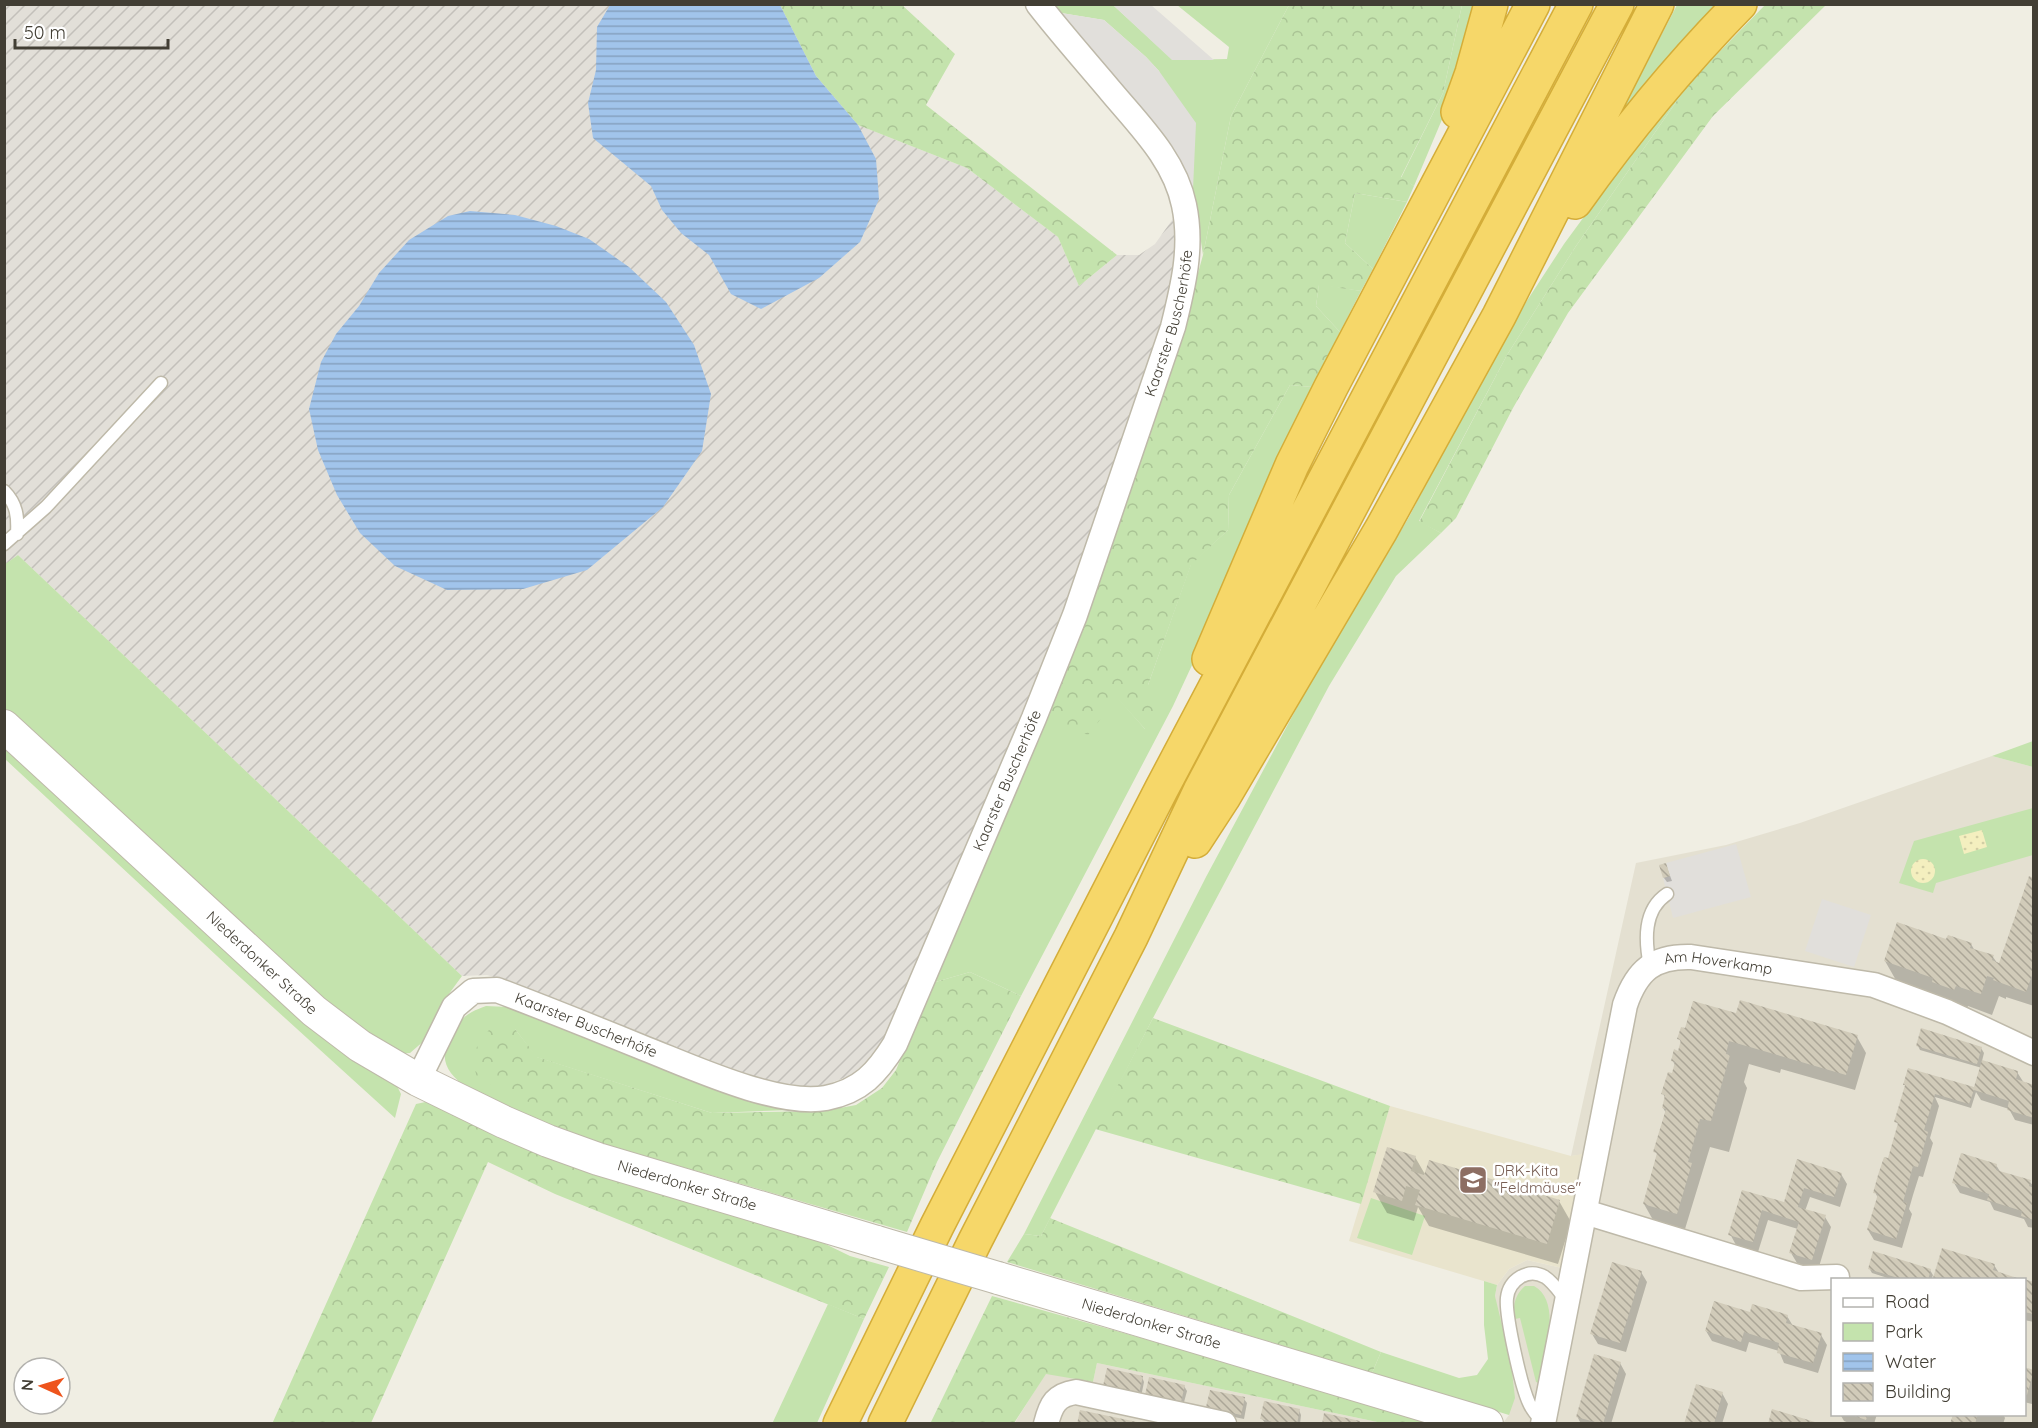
<svg xmlns="http://www.w3.org/2000/svg" width="2038" height="1428" viewBox="0 0 2038 1428" font-family="Quicksand,sans-serif">
	<defs>
		<pattern id="industrial-furrows" width="10" height="10" patternUnits="userSpaceOnUse" patternTransform="scale(1.5)"><rect width="10" height="10" fill="#e2dfd8"/><path d="M-1 1l2-2M0 10L10 0M9 11l2-2" fill="none" stroke="#c3c0ba"/></pattern>
		<pattern id="forest-crowns" width="20" height="18" patternUnits="userSpaceOnUse" patternTransform="scale(1.5)"><rect width="20" height="18" fill="#c4e3ad"/><path d="M2 6a3 3 0 1 1 6 0M12 15a3 3 0 1 1 6 0" fill="none" stroke="#aac495"/></pattern>
		<pattern id="sand-dots" width="8" height="8" patternUnits="userSpaceOnUse" patternTransform="scale(1.5)"><rect width="8" height="8" fill="#f4efbf"/><path d="M2 2h.1M6 6h.1" fill="none" stroke="#d2cea5" stroke-width="1.8" stroke-linecap="round"/></pattern>
		<pattern id="water-rules" width="6" height="5" patternUnits="userSpaceOnUse" patternTransform="scale(1.5)"><rect width="6" height="5" fill="#a1c4eb"/><path d="M0 2.5h6" fill="none" stroke="#85a1bf"/></pattern>
		<pattern id="building-back-hatch" width="6" height="6" patternUnits="userSpaceOnUse" patternTransform="scale(1.5)"><rect width="6" height="6" fill="#d1cbb9"/><path d="M-1 5l2 2M0 0l6 6M5-1l2 2" fill="none" stroke="#aba697"/></pattern>
	</defs>
	<rect width="100%" height="100%" fill="#f0eee3"/>
	<path fill="#e4e0d1" fill-rule="evenodd" d="M 1992,756 L 2033,767 L 2033,1423 L 1503,1423 L 1509,1415 L 1495,1296 L 1497,1285 L 1509,1269 L 1527,1260 L 1562,1268 L 1582,1155 L 1571,1156 L 1636,863 L 1726,845 L 1800,823 ZM 1832,1280 L 2024,1280 L 2024,1414 L 1832,1414 Z
		M 1097,1363 L 1382,1423 L 1014,1424 L 1046,1373 L 1093,1382 Z"/>
	<path fill="url(#industrial-furrows)" d="M 5,5 L 780,5 L 816,76 L 858,125 L 967,168 L 1058,237 L 1079,286 L 1117,255 L 1139,255 L 1155,244 L 1177,213 L 1177,270 L 1163,329 L 1067,609 L 895,1018 L 878,1050 L 852,1075 L 822,1086 L 788,1086 L 732,1072 L 512,982 L 487,975 L 462,976 L 18,555 L 5,565 Z"/>
	<path fill="#e9e4cd" d="M 1390,1106 L 1571,1156 L 1582,1154 L 1562,1268 L 1527,1260 L 1509,1269 L 1497,1285 L 1349,1241 Z"/>
	<path fill="#c4e3ad" d="M 1050,5 L 1113,5 L 1173,60 L 1227,59 L 1229,47 L 1177,5 L 1289,5 L 1231,116 L 1203,255 L 1193,189 L 1193,166 L 1159,71 L 1146,57 L 1104,20 L 1055,12 Z
		M 1462,5 L 1478,5 L 1446,110 L 1414,186 L 1401,178 L 1443,93 Z
		M 1677,5 L 1730,5 L 1607,139 Z
		M 1690,82 L 1576,246 L 1507,355 L 1419,521 L 1441,533 L 1396,576 L 1329,686 L 1153,1018 L 1041,1236 L 1024,1234 L 1206,877 L 1309,685 L 1409,517 L 1500,342 L 1564,244 L 1622,165 Z
		M 1355,193 L 1407,202 L 1373,269 L 1345,243 Z
		M 1319,284 L 1361,291 L 1340,332 L 1316,306 Z
		M 1290,385 L 1312,387 L 1280,455 L 1226,592 L 1173,706 L 1021,996 L 970,972 L 932,983 L 1045,719 L 1117,697 L 1145,729 L 1148,685 L 1191,564 L 1228,530 L 1229,495 Z
		M 18,555 L 462,976 L 443,1002 L 425,1040 L 410,1053 L 394,1054 L 365,1039 L 5,712 L 4,565 Z
		M 4,739 L 394,1080 L 401,1094 L 395,1118 L 231,969 L 5,759 Z
		M 2033,741 L 2033,767 L 1992,756 Z
		M 2033,808 L 2033,855 L 1936,883 L 1933,893 L 1899,883 L 1914,841 Z
		M 486,1006 L 508,1007 L 751,1101 L 791,1110 L 712,1113 L 536,1057 L 515,1029 L 533,1104 L 533,1118 C 508,1107 440,1087 445,1052 C 445,1048 449,1043 450,1039 C 461,1018 464,1014 486,1006 Z
		M 1371,1198 L 1425,1216 L 1412,1255 L 1357,1238 Z
		M 1484,1281 L 1497,1285 L 1495,1296 L 1511,1363 L 1515,1398 L 1509,1415 L 1372,1373 L 1381,1352 L 1459,1378 L 1477,1375 L 1488,1359 L 1484,1325 Z
		M 1525,1286 L 1534,1286 C 1563,1302 1544,1357 1539,1383 L 1536,1382 L 1520,1318 L 1515,1319 C 1512,1306 1515,1295 1525,1286 Z
		M 828,1304 L 864,1319 L 817,1423 L 772,1424 Z"/>
	<path fill="url(#forest-crowns)" d="M 780,5 L 902,5 L 955,54 L 926,105 L 1117,255 L 1079,286 L 1058,237 L 967,168 L 858,125 L 816,76 Z
		M 1289,5 L 1462,5 L 1443,93 L 1401,177 L 1414,186 L 1407,202 L 1355,193 L 1345,243 L 1373,269 L 1361,291 L 1319,285 L 1316,306 L 1340,332 L 1312,387 L 1290,385 L 1229,495 L 1228,530 L 1191,565 L 1148,685 L 1160,718 L 1145,729 L 1117,698 L 1088,735 L 1045,719 L 1190,302 L 1203,255 L 1231,116 Z
		M 1765,5 L 1826,5 L 1713,116 L 1568,313 L 1513,408 L 1456,518 L 1441,533 L 1419,522 L 1507,355 L 1576,246 L 1690,82 Z
		M 970,972 L 1021,996 L 937,1162 L 907,1232 L 603,1144 L 533,1118 L 533,1104 L 477,1078 L 472,1058 L 481,1038 L 494,1025 L 515,1029 L 537,1057 L 712,1113 L 824,1111 L 856,1105 L 882,1088 L 896,1070 L 932,983 Z
		M 1153,1018 L 1390,1106 L 1361,1204 L 1095,1129 Z
		M 435,1100 L 811,1237 L 850,1256 L 889,1267 L 864,1319 L 555,1194 L 488,1162 L 371,1423 L 272,1424 L 416,1104 Z
		M 1050,1218 L 1381,1352 L 1372,1373 L 1007,1262 L 1024,1234 L 1041,1236 Z
		M 992,1296 L 1436,1421 L 1435,1424 L 1382,1423 L 1097,1363 L 1093,1382 L 1046,1374 L 1014,1423 L 930,1424 Z"/>
	<path fill="url(#sand-dots)" d="M 1982,830 L 1987,847 L 1964,854 L 1959,836 Z
		M1911 871a12 12 0 1 1 24 0a12 12 0 1 1-24 0Z"/>
	<path fill="#e1dfdb" d="M 1113,5 L 1151,5 L 1214,60 L 1172,60 Z
		M 1055,12 L 1104,20 L 1146,57 L 1159,71 L 1196,123 L 1193,189 L 1175,152 Z
		M 1736,844 L 1751,897 L 1673,918 L 1663,878 L 1670,876 L 1666,863 Z
		M 1822,899 L 1871,915 L 1854,967 L 1805,951 Z"/>
	<path fill="url(#water-rules)" d="M 610,5 L 780,5 L 816,76 L 858,125 L 876,159 L 879,199 L 860,242 L 819,278 L 761,309 L 731,294 L 709,255 L 681,233 L 662,210 L 651,186 L 593,138 L 588,103 L 596,70 L 597,27 Z
		M 470,211 L 515,215 L 556,226 L 589,239 L 629,267 L 666,302 L 694,345 L 711,394 L 702,451 L 663,507 L 587,570 L 523,589 L 447,590 L 395,566 L 360,533 L 337,495 L 318,450 L 309,409 L 321,362 L 336,334 L 359,306 L 379,273 L 409,240 L 448,216 Z"/>
	<path fill="#0003" d="M 1666,865 L 1672,881 L 1667,882 L 1664,878 Z
		M 2034,880 L 2034,1006 L 2006,997 L 2006,999 L 1999,996 L 1992,1015 L 1968,1006 L 1966,1010 L 1897,982 L 1885,961 L 1947,941 L 1971,944 L 1975,951 L 1993,957 L 2000,967 Z
		M 1737,1015 L 1857,1037 L 1866,1053 L 1855,1090 L 1781,1069 L 1780,1073 L 1749,1064 L 1744,1082 L 1747,1088 L 1729,1152 L 1710,1147 L 1685,1229 L 1653,1220 L 1644,1204 L 1658,1156 L 1655,1151 L 1666,1113 L 1663,1108 L 1666,1099 L 1663,1094 L 1673,1075 L 1675,1066 L 1673,1061 L 1679,1052 L 1682,1044 L 1679,1039 Z
		M 1918,1046 L 1981,1048 L 1984,1053 L 1982,1061 L 2017,1072 L 2024,1083 L 2034,1086 L 2034,1125 L 2015,1120 L 2009,1109 L 1981,1100 L 1976,1092 L 1971,1108 L 1935,1097 L 1939,1106 L 1930,1138 L 1933,1143 L 1923,1177 L 1919,1176 L 1913,1195 L 1909,1209 L 1912,1214 L 1902,1248 L 1874,1240 L 1868,1230 L 1878,1198 L 1875,1192 L 1889,1160 L 1899,1126 L 1896,1121 L 1906,1087 L 1905,1085 L 1975,1089 L 1982,1068 L 1920,1050 Z
		M 1415,1157 L 1426,1176 L 1559,1201 L 1571,1222 L 1558,1264 L 1429,1226 L 1418,1207 L 1414,1221 L 1387,1213 L 1375,1192 Z
		M 1798,1161 L 1841,1174 L 1847,1184 L 1840,1207 L 1810,1197 L 1805,1211 L 1825,1217 L 1831,1227 L 1818,1270 L 1797,1263 L 1791,1253 L 1798,1229 L 1768,1220 L 1758,1252 L 1736,1245 L 1730,1234 L 1743,1192 L 1785,1204 Z
		M 1996,1165 L 2001,1173 L 2030,1182 L 2034,1187 L 2034,1228 L 2028,1227 L 2024,1219 L 1994,1210 L 1990,1202 L 1960,1193 L 1954,1183 Z
		M 1994,1265 L 1999,1273 L 2019,1280 L 1935,1280 L 1933,1275 L 1931,1280 L 1894,1280 L 1872,1273 L 1869,1268 L 1930,1270 L 1934,1277 Z
		M 1641,1272 L 1647,1282 L 1626,1352 L 1598,1344 L 1592,1334 Z
		M 2024,1281 L 2034,1284 L 2034,1322 L 2024,1320 Z
		M 1787,1316 L 1793,1326 L 1821,1335 L 1827,1345 L 1818,1373 L 1784,1363 L 1779,1351 L 1749,1342 L 1746,1352 L 1712,1341 L 1706,1331 Z
		M 1620,1363 L 1626,1374 L 1611,1424 L 1581,1424 L 1577,1416 Z
		M 2024,1369 L 2034,1372 L 2032,1404 L 2024,1402 Z
		M 1142,1377 L 1144,1382 L 1141,1397 L 1105,1385 Z
		M 1184,1386 L 1187,1391 L 1183,1406 L 1149,1399 Z
		M 1722,1393 L 1728,1404 L 1722,1424 L 1686,1424 Z
		M 1244,1399 L 1247,1403 L 1244,1419 L 1210,1412 L 1208,1407 Z
		M 1299,1410 L 1301,1415 L 1300,1424 L 1265,1423 L 1262,1419 Z
		M 1840,1414 L 1877,1414 L 1874,1424 L 1851,1424 L 1844,1421 Z
		M 1954,1414 L 2003,1414 L 2005,1418 L 2003,1424 L 1951,1424 Z"/>
	<path fill="url(#building-back-hatch)" d="M 1666,863 L 1670,876 L 1663,878 L 1659,865 Z
		M 2029,876 L 2034,878 L 2034,970 L 2026,992 L 1993,980 L 1994,978 L 1987,976 L 1981,994 L 1956,986 L 1954,990 L 1932,982 L 1933,978 L 1884,961 L 1897,922 L 1946,939 L 1948,935 L 1972,943 L 1970,948 L 1994,955 L 1992,960 L 1999,963 Z
		M 1740,1000 L 1858,1035 L 1846,1075 L 1729,1041 L 1726,1054 L 1730,1055 L 1711,1121 L 1700,1119 L 1688,1162 L 1692,1163 L 1677,1214 L 1643,1204 L 1657,1153 L 1653,1152 L 1666,1109 L 1662,1108 L 1665,1095 L 1661,1094 L 1668,1072 L 1672,1073 L 1675,1062 L 1671,1061 L 1674,1049 L 1678,1051 L 1681,1040 L 1677,1039 L 1681,1027 L 1685,1028 L 1693,1001 L 1736,1013 Z
		M 1921,1028 L 1982,1047 L 1977,1064 L 1916,1046 Z
		M 1982,1060 L 2018,1071 L 2016,1079 L 2034,1085 L 2034,1118 L 2007,1110 L 2009,1101 L 1974,1090 L 1969,1104 L 1935,1094 L 1924,1130 L 1928,1132 L 1918,1167 L 1913,1166 L 1903,1202 L 1907,1203 L 1896,1239 L 1867,1230 L 1878,1194 L 1873,1193 L 1878,1175 L 1884,1157 L 1888,1158 L 1898,1123 L 1894,1122 L 1905,1085 L 1903,1085 L 1908,1068 L 1974,1087 Z
		M 1387,1147 L 1416,1156 L 1411,1171 L 1424,1175 L 1429,1160 L 1560,1200 L 1547,1244 L 1415,1205 L 1420,1190 L 1406,1186 L 1402,1201 L 1373,1192 Z
		M 1961,1153 L 1997,1164 L 1996,1170 L 2031,1180 L 2029,1186 L 2034,1188 L 2034,1220 L 2021,1216 L 2022,1211 L 1987,1200 L 1989,1194 L 1952,1183 Z
		M 1797,1159 L 1842,1173 L 1834,1197 L 1804,1188 L 1798,1207 L 1826,1215 L 1812,1260 L 1789,1253 L 1799,1222 L 1780,1216 L 1762,1210 L 1753,1242 L 1728,1235 L 1742,1190 L 1784,1202 Z
		M 1942,1248 L 1995,1264 L 1993,1270 L 2023,1280 L 1933,1278 Z
		M 1873,1251 L 1931,1269 L 1928,1280 L 1905,1280 L 1868,1269 Z
		M 1612,1262 L 1642,1271 L 1620,1343 L 1590,1334 Z
		M 2024,1279 L 2034,1282 L 2034,1314 L 2024,1312 Z
		M 1714,1301 L 1750,1312 L 1752,1304 L 1769,1309 L 1788,1315 L 1786,1323 L 1822,1333 L 1813,1363 L 1777,1353 L 1779,1343 L 1744,1332 L 1741,1342 L 1705,1331 Z
		M 1594,1354 L 1621,1362 L 1603,1424 L 1576,1417 Z
		M 2024,1367 L 2034,1370 L 2027,1395 L 2024,1394 Z
		M 1107,1368 L 1143,1376 L 1139,1393 L 1103,1386 Z
		M 1149,1377 L 1185,1385 L 1181,1402 L 1145,1395 Z
		M 1696,1384 L 1723,1392 L 1714,1424 L 1684,1424 Z
		M 1210,1390 L 1245,1397 L 1241,1415 L 1206,1407 Z
		M 1264,1401 L 1300,1409 L 1297,1424 L 1281,1424 L 1260,1419 Z
		M 1772,1409 L 1815,1422 L 1814,1424 L 1768,1424 Z
		M 1080,1410 L 1142,1423 L 1142,1424 L 1077,1424 Z
		M 1324,1413 L 1360,1421 L 1360,1424 L 1322,1424 Z
		M 1849,1414 L 1868,1414 L 1866,1420 Z
		M 1953,1414 L 1978,1414 L 1975,1424 L 1950,1424 Z"/>
	<g fill="none" stroke-linecap="round" stroke-linejoin="round">
		<g stroke="#beb9a9" stroke-width="15">
			<path id="service" d="M 4,491 C 17,504 18,517 17,534
				M 4,544 L 46,507 L 161,383
				M 1650,966 C 1645,941 1643,910 1667,894
				M 1543,1422 C 1537,1416 1532,1410 1529,1403 C 1521,1386 1505,1315 1507,1298 C 1509,1280 1528,1267 1545,1277 C 1553,1282 1560,1293 1567,1301"/>
		</g>
		<g stroke="#beb9a9" stroke-width="27">
			<g id="minor">
				<path id="s1" d="M 418,1080 L 454,1007 L 473,991 L 497,990 C 547,1009 597,1029 646,1049 C 692,1067 778,1107 826,1098 C 861,1091 877,1073 895,1044 L 1034,718 L 1075,615 L 1173,327 C 1183,287 1193,247 1184,205 C 1175,161 1142,128 1114,95 C 1089,65 1062,35 1038,4"/>
				<path d="M 1585,1212 L 1801,1278 L 1837,1277"/>
				<path d="M 1046,1424 C 1051,1404 1056,1395 1076,1392 L 1224,1424"/>
				<path id="s2" d="M 1543,1424 L 1625,1005 C 1637,970 1654,956 1691,957 L 1874,985 L 1947,1012 L 2034,1053"/>
			</g>
		</g>
		<g stroke="#beb9a9" stroke-width="34">
			<g id="tertiary">
				<path id="s3" d="M 4,726 L 314,1011 L 360,1046 L 418,1080 L 504,1122 L 548,1141 L 598,1159 L 877,1242"/>
				<path id="s4" d="M 998,1278 L 1487,1424"/>
			</g>
		</g>
		<g stroke="#d4ad39" stroke-width="36">
			<path id="motorway" d="M 1458,112 L 1472,73 L 1491,4
				M 1575,202 C 1625,132 1679,66 1740,4
				M 1209,659 L 1292,465 L 1331,387 L 1533,4
				M 1195,841 L 1223,798 L 1381,530 L 1499,316 L 1657,4
				M 840,1424 L 937,1226 L 1161,790 L 1576,4
				M 885,1424 L 975,1241 L 1131,937 L 1200,791 L 1617,4"/>
		</g>
		<use href="#service" stroke="#fff" stroke-width="12"/>
		<use href="#minor" stroke="#fff" stroke-width="24"/>
		<use href="#tertiary" stroke="#fff" stroke-width="32"/>
		<use href="#motorway" stroke="#f6d769" stroke-width="33"/>
		<g stroke="#beb9a9" stroke-width="34" stroke-linecap="butt">
			<path id="tertiary-bridge" d="M 877,1242 L 998,1278"/>
		</g>
		<use href="#tertiary-bridge" stroke="#fff" stroke-width="32"/>
	</g>
	<defs>
		<g id="school-square" transform="scale(1.5)"><rect x="-9" y="-9" width="18" height="18" rx="4" fill="#8d6e63" stroke="#fff"/><path d="M0-5L7-2L0 1L-7-2ZM-4 1L0 2.5L4 1V4Q0 6-4 4Z" fill="#fff"/></g>
	</defs>
	<g fill-rule="evenodd">
		<use href="#school-square" x="1473" y="1180"/>
	</g>
	<g text-anchor="middle" stroke-width="5" stroke-linejoin="round" paint-order="stroke">
		<g font-size="15" fill="#423e34" stroke="#fff">
			<text dy="5" stroke="none"><textPath href="#s1" startOffset="1342">Kaarster Buscherhöfe</textPath></text>
			<text dy="5" stroke="none"><textPath href="#s1" startOffset="856">Kaarster Buscherhöfe</textPath></text>
			<text dy="5" stroke="none"><textPath href="#s3" startOffset="350">Niederdonker Straße</textPath></text>
			<text dy="5" stroke="none"><textPath href="#s2" startOffset="544">Am Hoverkamp</textPath></text>
			<text dy="5" stroke="none"><textPath href="#s1" startOffset="226">Kaarster Buscherhöfe</textPath></text>
			<text dy="5" stroke="none"><textPath href="#s3" startOffset="836">Niederdonker Straße</textPath></text>
			<text dy="5" stroke="none"><textPath href="#s4" startOffset="160">Niederdonker Straße</textPath></text>
		</g>
		<g font-size="15" fill="#785e54" stroke="#fff" text-anchor="start">
			<text x="1494" y="1176">DRK-Kita<tspan x="1494" dy="17">"Feldmäuse"</tspan></text>
		</g>
	</g>
	<rect width="2038" height="1428" fill="none" stroke="#423e34" stroke-width="12"/>
	<rect x="1831" y="1278" width="195" height="138" fill="#ffffff" stroke="#b3b2ae" stroke-width="1.5"/>
	<rect x="1843" y="1298" width="30" height="9" fill="#ffffff" stroke="#b3b2ae" stroke-width="1.5"/>
	<text x="1885" y="1308" font-size="18" fill="#423e34">Road</text>
	<rect x="1843" y="1323" width="30" height="18" fill="#c4e3ad" stroke="#b3b2ae" stroke-width="1.5"/>
	<text x="1885" y="1338" font-size="18" fill="#423e34">Park</text>
	<rect x="1843" y="1353" width="30" height="18" fill="url(#water-rules)" stroke="#b3b2ae" stroke-width="1.5"/>
	<text x="1885" y="1368" font-size="18" fill="#423e34">Water</text>
	<rect x="1843" y="1383" width="30" height="18" fill="url(#building-back-hatch)" stroke="#b3b2ae" stroke-width="1.5"/>
	<text x="1885" y="1398" font-size="18" fill="#423e34">Building</text>
	<g transform="translate(42 1386) rotate(274)"><circle r="28" fill="#ffffff" stroke="#b3b2ae" stroke-width="1.5"/>
	<path d="M0-4.5L10 22L0 15L-10 22Z" fill="#ee541c"/>
	<text y="-9" font-size="16" font-weight="bold" text-anchor="middle" fill="#423e34">N</text>
	</g>
	<path d="M15 39v9h153v-9" fill="none" stroke="#423e34" stroke-width="3"/>
	<text x="24" y="39" font-size="18" fill="#423e34" stroke="#ffffff" stroke-width="4.5" paint-order="stroke">50 m</text>
</svg>
